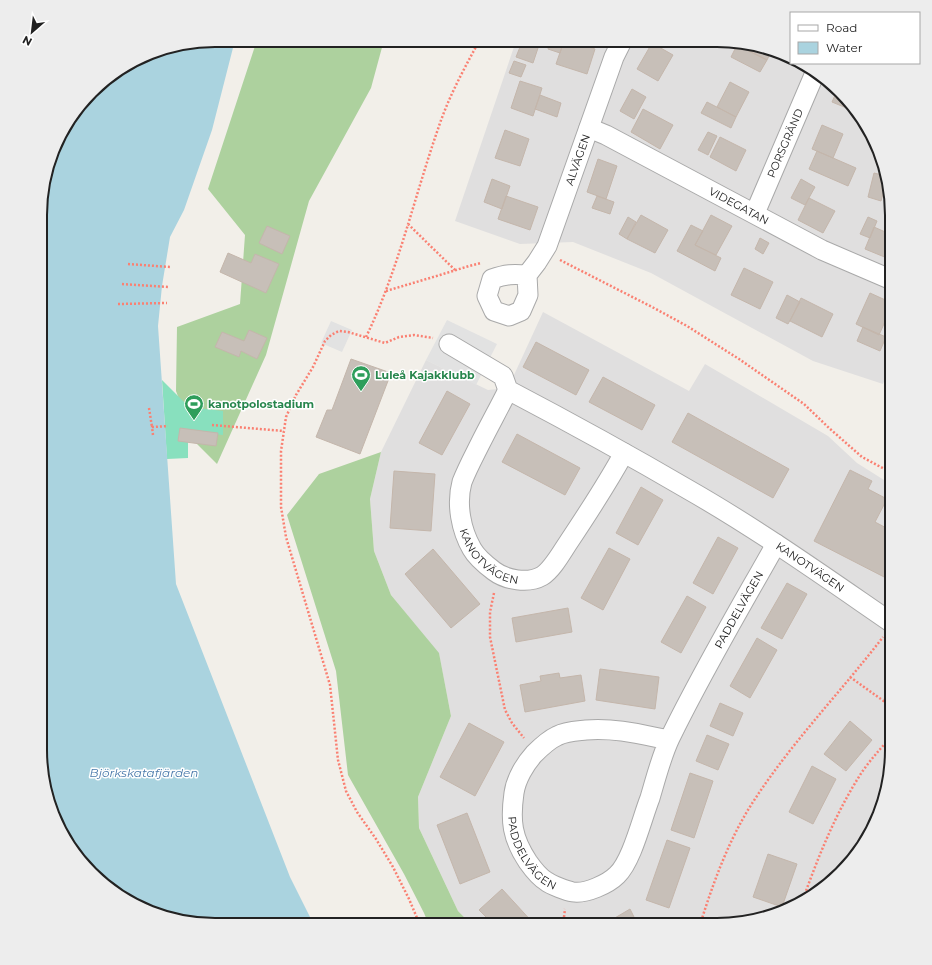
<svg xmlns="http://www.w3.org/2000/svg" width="932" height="965" font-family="Montserrat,sans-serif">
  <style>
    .residential { fill: #e0dfdf }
    .forest { fill: #add19e }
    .pitch { fill: #88e0be }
    .parking { fill: #e2e2e2 }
    .water { fill: #aad3df }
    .building { fill: #c7bfb8; stroke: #c4b6ab }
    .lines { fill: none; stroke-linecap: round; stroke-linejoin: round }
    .minor-casing { stroke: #a9a9a9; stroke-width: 21 }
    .path { stroke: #fa8072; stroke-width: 2.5; stroke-dasharray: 2 2; stroke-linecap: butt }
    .minor { stroke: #fff; stroke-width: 19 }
    .labels { text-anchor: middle; stroke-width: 3; stroke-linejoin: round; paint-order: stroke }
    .street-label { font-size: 11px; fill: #222; stroke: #fff }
    .leisure-label { font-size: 11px; font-weight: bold; fill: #27864d; stroke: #fff; text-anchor: start }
    .water-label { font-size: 12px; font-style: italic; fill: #4a7aab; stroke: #fff }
    .rim { fill: none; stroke: #222; stroke-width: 2 }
  </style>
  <rect width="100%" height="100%" fill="#f2efe9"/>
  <path class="residential" d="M 516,41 L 740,41 L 791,59 L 791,63 L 805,64 L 862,117 L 883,158 L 892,203 L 892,362 L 883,384 L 813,361 L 651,273 L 573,242 L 520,244 L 455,221 Z
    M 543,312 L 689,391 L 705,364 L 828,436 L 857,463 L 892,485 L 892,608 L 883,628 L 892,634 L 892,762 L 869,837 L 815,895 L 774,916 L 729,925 L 472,925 L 458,911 L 419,828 L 418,797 L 451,716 L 439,654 L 391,595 L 374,551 L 370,499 L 381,452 L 426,360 L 488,390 L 508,388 Z"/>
  <path class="forest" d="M 257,40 L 384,40 L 371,88 L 309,201 L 266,355 L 217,464 L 195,442 L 176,391 L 177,327 L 240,304 L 245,235 L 208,189 Z
    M 381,452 L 370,499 L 374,551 L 391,595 L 439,653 L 451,716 L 418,797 L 419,828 L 458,911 L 472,925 L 429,925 L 424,913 L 404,874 L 348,775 L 336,671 L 287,515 L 319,474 Z"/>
  <path class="pitch" d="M 162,380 L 189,407 L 223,411 L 223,435 L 188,431 L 188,458 L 167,459 Z"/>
  <path class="parking" d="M 447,320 L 497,344 L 476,385 L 426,360 Z
    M 331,321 L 352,330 L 342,352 L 321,343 Z"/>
  <path class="water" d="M 215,40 L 235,40 L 212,130 L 184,210 L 170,237 L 162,286 L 158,326 L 176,584 L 290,877 L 314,925 L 203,925 L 128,902 L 70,848 L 49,807 L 40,762 L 43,181 L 63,128 L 100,83 L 158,49 Z"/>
  <path class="building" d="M 550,41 L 564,41 L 560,53 L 548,49 Z
    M 564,41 L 571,41 L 595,49 L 587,74 L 556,64 Z
    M 522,42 L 538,48 L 533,63 L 516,57 Z
    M 652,43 L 673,55 L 658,81 L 637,69 Z
    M 747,44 L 771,52 L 767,60 L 745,49 Z
    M 737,45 L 767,60 L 760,72 L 731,57 Z
    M 514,61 L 526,65 L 521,77 L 509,73 Z
    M 520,81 L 542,88 L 533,116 L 511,108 Z
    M 730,82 L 749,92 L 736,117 L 717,107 Z
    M 632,89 L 646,97 L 634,119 L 620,111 Z
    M 836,93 L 855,110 L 854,111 L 832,102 Z
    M 540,95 L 561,103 L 557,117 L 535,109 Z
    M 707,102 L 736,117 L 731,128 L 701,113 Z
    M 643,109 L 673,125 L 660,149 L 631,132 Z
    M 822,125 L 843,134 L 833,158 L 812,149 Z
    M 505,130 L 529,139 L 520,166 L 495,158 Z
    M 708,132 L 717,136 L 708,155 L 698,150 Z
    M 720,137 L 746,150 L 736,171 L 710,157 Z
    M 817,151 L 856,168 L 848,186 L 809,169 Z
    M 598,159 L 617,166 L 606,199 L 587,192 Z
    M 874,173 L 886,176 L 887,180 L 881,201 L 868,197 Z
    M 492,179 L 510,186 L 502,209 L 484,202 Z
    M 801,179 L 815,187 L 805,205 L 791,198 Z
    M 506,196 L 538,207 L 530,230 L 498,219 Z
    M 597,196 L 614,202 L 610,214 L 592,208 Z
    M 809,198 L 835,211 L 823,233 L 798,220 Z
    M 641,215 L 668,230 L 655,253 L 627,239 Z
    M 711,215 L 732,226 L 716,255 L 695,245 Z
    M 628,217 L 636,222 L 627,239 L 619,234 Z
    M 868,217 L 877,221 L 870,238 L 860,234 Z
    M 691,225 L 703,231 L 695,245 L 721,258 L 715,271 L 677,251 Z
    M 267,226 L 290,236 L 282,254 L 259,243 Z
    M 874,227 L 892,235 L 892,248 L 887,258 L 865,249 Z
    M 760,238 L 769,243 L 763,254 L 755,249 Z
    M 228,253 L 251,263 L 255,254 L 279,264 L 266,293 L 220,272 Z
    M 744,268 L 773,282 L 760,309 L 731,295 Z
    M 870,293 L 892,303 L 892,306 L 879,335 L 856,324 Z
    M 787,295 L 800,302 L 788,324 L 776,318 Z
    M 801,298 L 833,314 L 822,337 L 790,321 Z
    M 863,327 L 886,337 L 880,351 L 857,341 Z
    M 249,330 L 267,338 L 257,359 L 241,351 L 239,357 L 215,347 L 222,332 L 244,341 Z
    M 536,342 L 589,370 L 576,395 L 523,367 Z
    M 351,359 L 391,373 L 360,454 L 316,437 L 327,410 L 332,410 Z
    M 603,377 L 655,405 L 642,430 L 589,402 Z
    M 447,391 L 470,404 L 442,455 L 419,443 Z
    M 688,413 L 789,469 L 773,498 L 672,442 Z
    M 180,428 L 218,433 L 216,446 L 178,441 Z
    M 517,434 L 580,468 L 565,495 L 502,462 Z
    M 850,470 L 872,481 L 868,489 L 887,499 L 875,522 L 892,531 L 892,577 L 890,580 L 814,541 Z
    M 394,471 L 435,474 L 431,531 L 390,528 Z
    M 641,487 L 663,500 L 638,545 L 616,533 Z
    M 718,537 L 738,548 L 713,594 L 693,583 Z
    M 609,548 L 630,559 L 603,610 L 581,598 Z
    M 433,549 L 480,604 L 451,628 L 405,574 Z
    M 787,583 L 807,594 L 782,639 L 761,628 Z
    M 687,596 L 706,607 L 681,653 L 661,642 Z
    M 568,608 L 572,632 L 516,642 L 512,618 Z
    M 757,638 L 777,650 L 750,698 L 730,686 Z
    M 600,669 L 659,677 L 655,709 L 596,700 Z
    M 559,673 L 560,678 L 581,675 L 585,701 L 525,712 L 520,685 L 541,681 L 540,676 Z
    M 892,687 L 892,704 L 884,699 Z
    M 720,703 L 743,713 L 733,736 L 710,726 Z
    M 850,721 L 872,740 L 846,771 L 824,754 Z
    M 469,723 L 504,742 L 475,796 L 440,777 Z
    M 707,735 L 729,744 L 718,770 L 696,761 Z
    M 812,766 L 836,779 L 813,824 L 789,812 Z
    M 690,773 L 713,781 L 694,838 L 671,830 Z
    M 467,813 L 490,872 L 460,884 L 437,825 Z
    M 667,840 L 690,848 L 669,908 L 646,900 Z
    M 768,854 L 797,864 L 782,907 L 753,897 Z
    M 502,889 L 535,925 L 480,925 L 479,923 L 486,917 L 479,910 Z
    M 630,909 L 638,925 L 603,925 Z"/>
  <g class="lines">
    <g class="minor-casing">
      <g id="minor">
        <path id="s1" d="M 589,128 L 606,135 L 822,250 L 892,280"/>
        <path id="s2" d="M 755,213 L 815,73"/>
        <path id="s3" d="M 527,275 C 513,274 506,274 492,279 L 487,296 L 494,311 L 509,316 L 521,311 L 528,295 L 527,275 L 537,262 L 547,246 L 614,57 L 622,41"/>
        <path id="s4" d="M 449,344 L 503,376 L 508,390 C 569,422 629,455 689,490 C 759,530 825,577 892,623"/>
        <path id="s5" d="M 508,390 C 499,408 489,426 480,444 C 474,456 467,469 462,482 C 456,504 461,530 472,549 C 477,558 486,565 494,571 C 506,580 528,584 542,576 C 552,570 562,552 568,543 C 588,513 607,484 624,453"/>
        <path id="s6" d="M 669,740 C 639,734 617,728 586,730 C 576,731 566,731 557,736 C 548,740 541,747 534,754 C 525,764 516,779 514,793 C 510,821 512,838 528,862 C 533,869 539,877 546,881 C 551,885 567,891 573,892 C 586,894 608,884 617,875 C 632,861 642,818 650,798 C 656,778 661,757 670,738 C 702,672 740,608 776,544"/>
      </g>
    </g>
    <path class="path" d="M 408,224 L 455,270
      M 560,260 L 654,308 L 687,326 L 739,359 L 804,404 L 829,428 L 862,457 L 892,473
      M 128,264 L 170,267
      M 122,284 L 168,287
      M 386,291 L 440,275 L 469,266 L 481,263
      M 118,304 L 167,303
      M 366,337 C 398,271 414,198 438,129 C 448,98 464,69 479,41
      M 149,408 L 152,427
      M 212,425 L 284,431
      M 153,435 L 152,427 L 168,426
      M 494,593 L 490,612 L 490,637 L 505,710 L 512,723 L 524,738
      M 850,677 L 892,707
      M 802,902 C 818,857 836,812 862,772 C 871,759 881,748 892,736
      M 420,925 L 409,899 L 393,867 L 376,839 L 357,812 L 346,791 L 338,760 L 330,685 L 286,537 L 281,507 L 281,451 L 286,417 L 296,395 L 313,367 L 325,341 L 331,335 L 339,331 L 348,332 L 385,343 L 399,337 L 414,335 L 433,338
      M 563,925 L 565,909
      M 700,925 C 713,883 729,839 753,802 C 791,743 840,693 883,637"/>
    <use href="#minor" class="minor"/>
  </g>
  <defs>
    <g id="stadium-pin" transform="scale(1)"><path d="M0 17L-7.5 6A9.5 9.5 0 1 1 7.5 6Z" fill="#2e9e5b" stroke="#fff"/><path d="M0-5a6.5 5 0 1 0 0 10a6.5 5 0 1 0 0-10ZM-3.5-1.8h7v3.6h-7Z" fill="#fff"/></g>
  </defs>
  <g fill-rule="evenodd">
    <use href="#stadium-pin" x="361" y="375"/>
    <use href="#stadium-pin" x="194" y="404"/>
  </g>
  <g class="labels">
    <g class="street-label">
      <text dy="4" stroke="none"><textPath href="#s2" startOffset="76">PORSGRÄND</textPath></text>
      <text dy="4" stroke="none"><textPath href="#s3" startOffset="263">ALVÄGEN</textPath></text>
      <text dy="4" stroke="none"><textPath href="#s1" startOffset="169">VIDEGATAN</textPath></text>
      <text dy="4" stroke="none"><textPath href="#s5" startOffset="190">KANOTVÄGEN</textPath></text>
      <text dy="4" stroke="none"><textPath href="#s4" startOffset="428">KANOTVÄGEN</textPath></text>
      <text dy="4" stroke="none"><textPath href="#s6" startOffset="657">PADDELVÄGEN</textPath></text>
      <text dy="4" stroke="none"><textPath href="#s6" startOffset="254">PADDELVÄGEN</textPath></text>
    </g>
    <g class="leisure-label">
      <text x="375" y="379">Luleå Kajakklubb</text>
      <text x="208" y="408">kanotpolostadium</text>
    </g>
    <g class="water-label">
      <text x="144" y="777">Björkskatafjärden</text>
    </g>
  </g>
  <path d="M0 0H932V965H0ZM215 47H717A168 168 0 0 1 885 215V750A168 168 0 0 1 717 918H215A168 168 0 0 1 47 750V215A168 168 0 0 1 215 47Z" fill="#ededed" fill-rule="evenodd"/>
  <path class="rim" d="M215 47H717A168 168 0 0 1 885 215V750A168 168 0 0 1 717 918H215A168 168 0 0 1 47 750V215A168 168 0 0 1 215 47Z"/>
  <rect x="790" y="12" width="130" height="52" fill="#ffffff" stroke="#a7a7a7"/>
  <rect x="798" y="25" width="20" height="6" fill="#ffffff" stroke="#a7a7a7"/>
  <text x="826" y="32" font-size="12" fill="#222222">Road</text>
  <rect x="798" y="42" width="20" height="12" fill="#aad3df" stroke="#a7a7a7"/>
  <text x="826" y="52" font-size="12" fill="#222222">Water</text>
  <g transform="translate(32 32) rotate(208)" stroke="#ffffff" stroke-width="3" paint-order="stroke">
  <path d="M0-3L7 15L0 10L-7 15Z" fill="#222222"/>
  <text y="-6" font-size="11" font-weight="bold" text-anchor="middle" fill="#222222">N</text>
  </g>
</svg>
